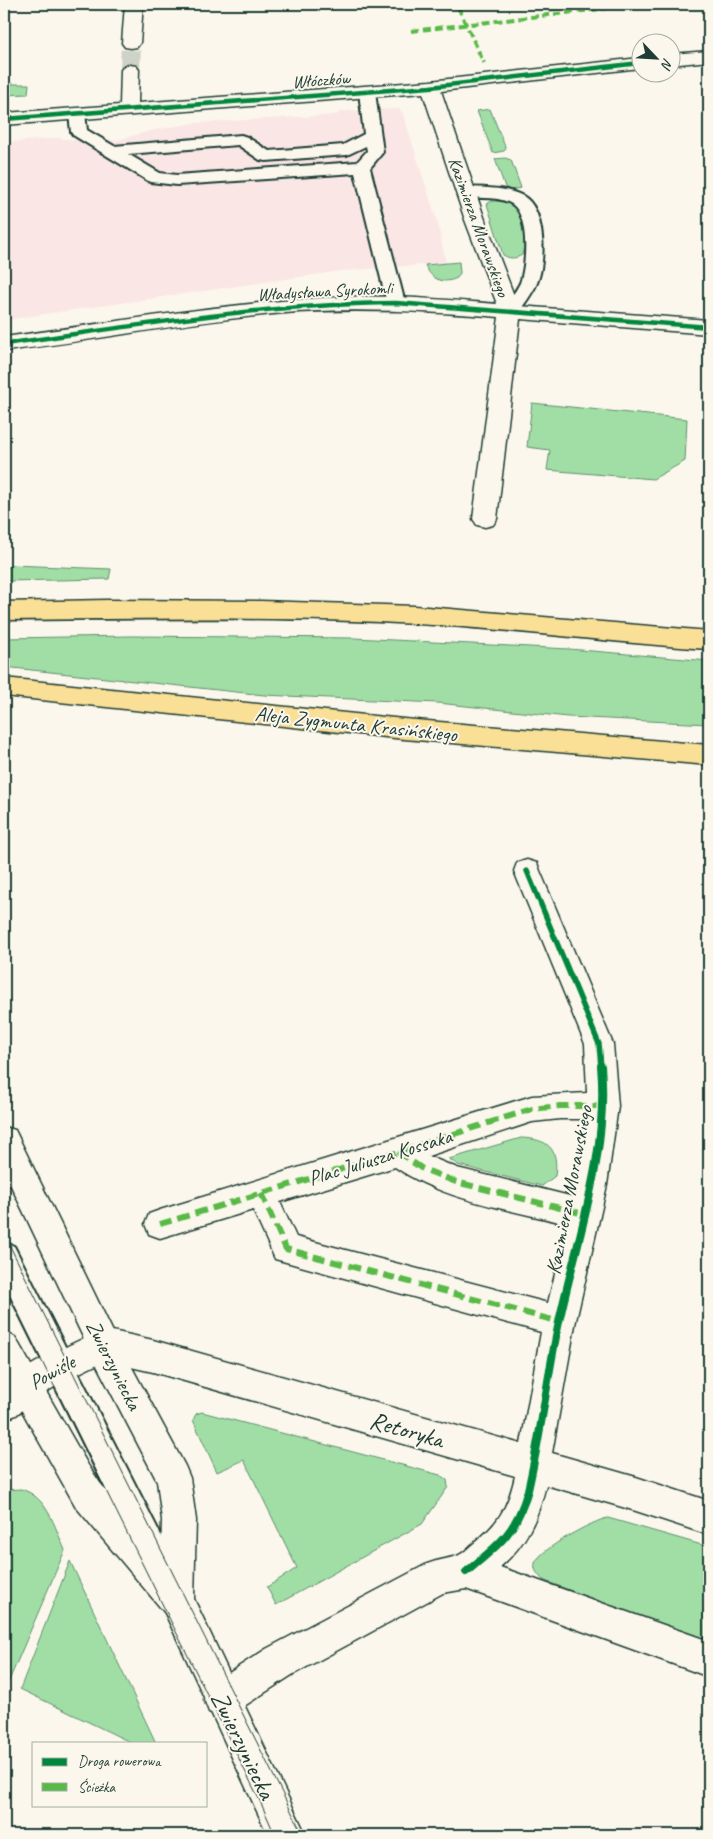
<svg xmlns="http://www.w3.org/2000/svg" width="713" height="1839" font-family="Caveat,sans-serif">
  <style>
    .built { fill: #fae6e5 }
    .green { fill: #a1dea6; stroke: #608e6d }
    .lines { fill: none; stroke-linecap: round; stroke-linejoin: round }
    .street-tunnel { stroke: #cfd2c7; stroke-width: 20; stroke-dasharray: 20 10; stroke-linecap: butt }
    .lane-casing { stroke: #1f3d34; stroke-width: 4 }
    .street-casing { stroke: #1f3d34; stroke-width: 3 }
    .secondary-casing { stroke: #1f3d34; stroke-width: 3 }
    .primary-casing { stroke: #1f3d34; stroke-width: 3 }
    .lane { fill: #fbf7ec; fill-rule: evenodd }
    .street { fill: #fbf7ec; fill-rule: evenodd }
    .secondary { fill: #fbf7ec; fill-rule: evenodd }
    .primary { fill: #fadf96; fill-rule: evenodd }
    .tram { stroke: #1f3d34; stroke-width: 1 }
    .quiet-far1 { stroke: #58b947; stroke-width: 4; stroke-dasharray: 8 4; stroke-linecap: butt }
    .quiet { stroke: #58b947; stroke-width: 6; stroke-dasharray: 12 6; stroke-linecap: butt }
    .cycleway-far2-casing { stroke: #fbf7ec; stroke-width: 7 }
    .cycleway-far1-casing { stroke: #fbf7ec; stroke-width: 9 }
    .cycleway-casing { stroke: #fbf7ec; stroke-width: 11 }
    .cycleway-far2 { stroke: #00873e; stroke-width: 4.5 }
    .cycleway-far1 { stroke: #00873e; stroke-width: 5.5 }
    .cycleway { stroke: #00873e; stroke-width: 8 }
    .labels { text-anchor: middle; stroke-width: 4; stroke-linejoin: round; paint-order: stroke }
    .far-street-label { font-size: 18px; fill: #1f3d34; stroke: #fbf7ec }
    .street-label { font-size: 21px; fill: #1f3d34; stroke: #fbf7ec }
    .near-street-label { font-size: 25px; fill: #1f3d34; stroke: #fbf7ec }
  </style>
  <rect width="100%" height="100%" fill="#fbf7ec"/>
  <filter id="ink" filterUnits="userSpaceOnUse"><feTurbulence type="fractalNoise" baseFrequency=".02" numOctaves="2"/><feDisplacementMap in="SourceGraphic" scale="10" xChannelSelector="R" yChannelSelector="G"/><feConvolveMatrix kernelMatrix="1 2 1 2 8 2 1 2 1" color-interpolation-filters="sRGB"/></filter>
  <g filter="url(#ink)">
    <path class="built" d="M 399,109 L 403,114 L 437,221 L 446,263 L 341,271 L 4,320 L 4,143 L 58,138 L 74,140 L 99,137 L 115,141 L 154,130 L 194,123 L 336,115 L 342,111 Z"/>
    <path class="green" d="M 539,4 L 600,4 L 550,11 L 534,6 Z
      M 4,84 L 29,84 L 28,94 L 4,95 Z
      M 490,109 L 506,149 L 504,151 L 493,153 L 477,111 Z
      M 505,158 L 511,160 L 521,188 L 510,190 L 505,187 L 495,159 Z
      M 492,201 C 506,201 513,204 522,214 L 524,247 L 522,255 C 515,259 510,259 503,255 L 487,204 Z
      M 459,262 L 460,273 L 457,278 C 442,285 431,279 425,265 Z
      M 532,403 L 687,419 L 685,461 L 653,479 L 547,470 L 550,450 L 527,447 Z
      M 12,565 L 111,569 L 109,579 L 4,581 L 4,570 Z
      M 131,636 L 354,638 L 569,649 L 709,661 L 709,724 L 568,717 L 438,703 L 264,695 L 4,667 L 4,638 Z
      M 521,1138 C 548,1139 559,1148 555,1176 L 542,1186 L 458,1165 L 449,1159 Z
      M 202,1412 L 440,1475 L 447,1480 L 448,1487 L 422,1524 L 276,1605 L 267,1587 L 297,1568 L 244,1460 L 217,1472 L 193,1420 L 196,1414 Z
      M 21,1489 C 48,1497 54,1526 65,1550 L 8,1683 L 4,1681 L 4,1490 Z
      M 608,1518 L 709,1547 L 709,1644 L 543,1580 C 539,1576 533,1570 535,1563 C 540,1549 594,1520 608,1518 Z
      M 70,1561 L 156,1743 L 132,1743 L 20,1689 Z"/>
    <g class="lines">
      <path class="street-tunnel" d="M 130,70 L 131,43"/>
      <g class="lane-casing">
        <path id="lane" d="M 367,87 L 373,89 L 375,92 L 383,152 L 370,168 L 405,303 L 402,307 L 396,309 L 390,307 L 387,303 L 355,173 L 177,185 L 150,182 L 73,135 L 71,132 L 69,114 L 71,111 L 83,111 L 85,114 L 87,130 L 114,146 L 241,135 L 247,137 L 269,151 L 343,145 L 364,134 L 359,92 L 361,89 ZM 238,145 L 260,160 L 266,161 L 347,155 L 366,146 L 367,151 L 357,162 L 177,175 L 160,173 L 128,154 Z
          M 466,187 C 485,188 506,187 523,196 C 546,209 546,262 537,283 C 532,295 523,305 516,316 L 510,318 L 504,316 L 501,312 C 507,302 515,293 520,283 C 527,264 530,213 510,203 C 494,195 476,200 460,196 L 458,192 L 460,188 Z
          M 4,1242 L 14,1246 L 170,1553 L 174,1564 L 170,1575 L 159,1579 L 148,1575 L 4,1283 Z"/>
      </g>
      <g class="street-casing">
        <path id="street" d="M 125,4 L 143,4 L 140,43 L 137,47 L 131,48 L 125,47 L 122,43 Z
          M 709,51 L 709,61 L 670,65 L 670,54 Z
          M 640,58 L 640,68 L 441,91 L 485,220 L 518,306 L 709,320 L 709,334 L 520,319 L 497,519 L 493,525 L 485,527 L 477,525 L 473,519 L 499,317 C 431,312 366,308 298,312 C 199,319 102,340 4,351 L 4,337 C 117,322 231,301 346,297 C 396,295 446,300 497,304 L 465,220 L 423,93 L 4,125 L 4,113 L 120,105 L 121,70 L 124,66 L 130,65 L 136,66 L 139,70 L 138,103 L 430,81 Z
          M 527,860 L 537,863 L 540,871 L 613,1044 L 618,1106 L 607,1185 L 575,1325 L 552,1453 L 636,1477 L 709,1501 L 709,1535 L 636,1511 L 546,1485 C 538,1518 526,1545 500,1567 L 709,1641 L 709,1677 L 466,1589 L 443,1593 L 292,1675 L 235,1712 L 222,1717 L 209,1712 L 204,1699 L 209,1686 L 266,1649 L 427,1564 C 437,1560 447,1559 457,1556 C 463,1554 468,1548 473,1544 C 498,1524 508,1508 515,1476 L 153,1372 L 104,1361 L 71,1377 L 38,1397 L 16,1415 L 4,1420 L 4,1383 L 14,1375 L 49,1355 L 103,1329 L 153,1340 L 521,1444 L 541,1332 L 275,1259 L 253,1210 L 160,1238 L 149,1234 L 145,1224 L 149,1214 L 160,1210 L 532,1096 L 587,1093 L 585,1044 L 514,871 L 517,863 ZM 560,1119 L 586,1119 L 574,1197 L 457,1168 L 428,1156 L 532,1122 ZM 395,1167 C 443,1200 511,1210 567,1224 L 548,1303 L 296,1237 L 280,1202 Z"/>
      </g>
      <g class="secondary-casing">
        <path id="secondary" d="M 4,1127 L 15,1130 L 114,1334 L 185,1466 L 190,1478 L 196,1520 L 194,1599 L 306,1835 L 268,1835 L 165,1613 L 76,1507 L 4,1379 L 4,1332 L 15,1337 L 88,1465 L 100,1483 L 161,1555 L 162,1520 L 157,1481 L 92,1356 L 4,1171 Z"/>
      </g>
      <g class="primary-casing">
        <path id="primary" d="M 107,600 L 261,601 L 415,606 L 709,631 L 709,649 C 611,643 514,629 416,624 C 278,616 141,619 4,620 L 4,602 Z
          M 4,678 L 404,719 L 709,745 L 709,765 L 404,739 L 4,696 Z"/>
      </g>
      <use href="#lane" class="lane"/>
      <use href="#street" class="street"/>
      <use href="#secondary" class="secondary"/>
      <use href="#primary" class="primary"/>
      <path class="tram" d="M 4,1234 L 303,1835
        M 4,1285 L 260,1801 L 275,1835"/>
      <path class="quiet-far1" d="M 458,7 L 484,63
        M 411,31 L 643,4"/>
      <path class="quiet" d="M 398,1152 L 421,1168 L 456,1182 L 584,1214
        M 261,1193 L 286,1249 L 560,1322
        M 160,1224 L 398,1152 L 532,1109 L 560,1106 L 603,1106"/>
      <g class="cycleway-far2-casing">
        <path id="cycleway-far2" d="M 4,119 L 430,87 L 640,63
          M 4,344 C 135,326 264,304 396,303 L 709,327"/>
      </g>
      <g class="cycleway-far1-casing">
        <path id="cycleway-far1" d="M 527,871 L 599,1044 L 601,1067"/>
      </g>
      <g class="cycleway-casing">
        <path id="cycleway" d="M 466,1572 C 499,1545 516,1533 528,1490 C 541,1434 547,1378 559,1322 C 577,1238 609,1153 601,1066"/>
      </g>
      <use href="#cycleway-far2" class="cycleway-far2"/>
      <use href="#cycleway-far1" class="cycleway-far1"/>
      <use href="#cycleway" class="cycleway"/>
    </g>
  </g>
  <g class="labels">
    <g class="far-street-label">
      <text transform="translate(321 80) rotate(-4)" y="6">Włóczków</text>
      <text transform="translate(479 227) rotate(70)" y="6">Kazimierza Morawskiego</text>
      <text transform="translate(325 291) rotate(-3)" y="6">Władysława Syrokomli</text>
    </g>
    <g class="street-label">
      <text transform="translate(356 724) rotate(6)" y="7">Aleja Zygmunta Krasińskiego</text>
      <text transform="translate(380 1157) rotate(-17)" y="7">Plac Juliusza Kossaka</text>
      <text transform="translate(569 1190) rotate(-79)" y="7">Kazimierza Morawskiego</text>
      <text transform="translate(114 1365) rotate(63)" y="7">Zwierzyniecka</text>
      <text transform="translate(52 1372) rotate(-29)" y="7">Powiśle</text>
    </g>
    <g class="near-street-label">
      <text transform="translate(407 1429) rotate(16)" y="9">Retoryka</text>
      <text transform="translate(244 1745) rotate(64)" y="9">Zwierzyniecka</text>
    </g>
  </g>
  <rect width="713" height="1839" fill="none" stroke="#fbf7ec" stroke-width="20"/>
  <rect x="10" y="10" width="693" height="1819" fill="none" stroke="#1f3d34" stroke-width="2" filter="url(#ink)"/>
  <rect x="32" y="1742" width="175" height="65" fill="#fbf7ec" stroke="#a3ada2"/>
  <rect x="42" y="1758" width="25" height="8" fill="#00873e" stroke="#a3ada2"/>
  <text x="78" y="1766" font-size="15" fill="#1f3d34">Droga rowerowa</text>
  <rect x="42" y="1783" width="25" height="8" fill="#58b947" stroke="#a3ada2"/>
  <text x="78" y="1792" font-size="15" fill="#1f3d34">Ścieżka</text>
  <g transform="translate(656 58) rotate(115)"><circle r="24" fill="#fbf7ec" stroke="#a3ada2"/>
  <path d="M0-4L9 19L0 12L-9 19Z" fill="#1f3d34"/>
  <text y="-8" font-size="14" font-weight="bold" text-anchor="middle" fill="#1f3d34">N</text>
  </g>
</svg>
